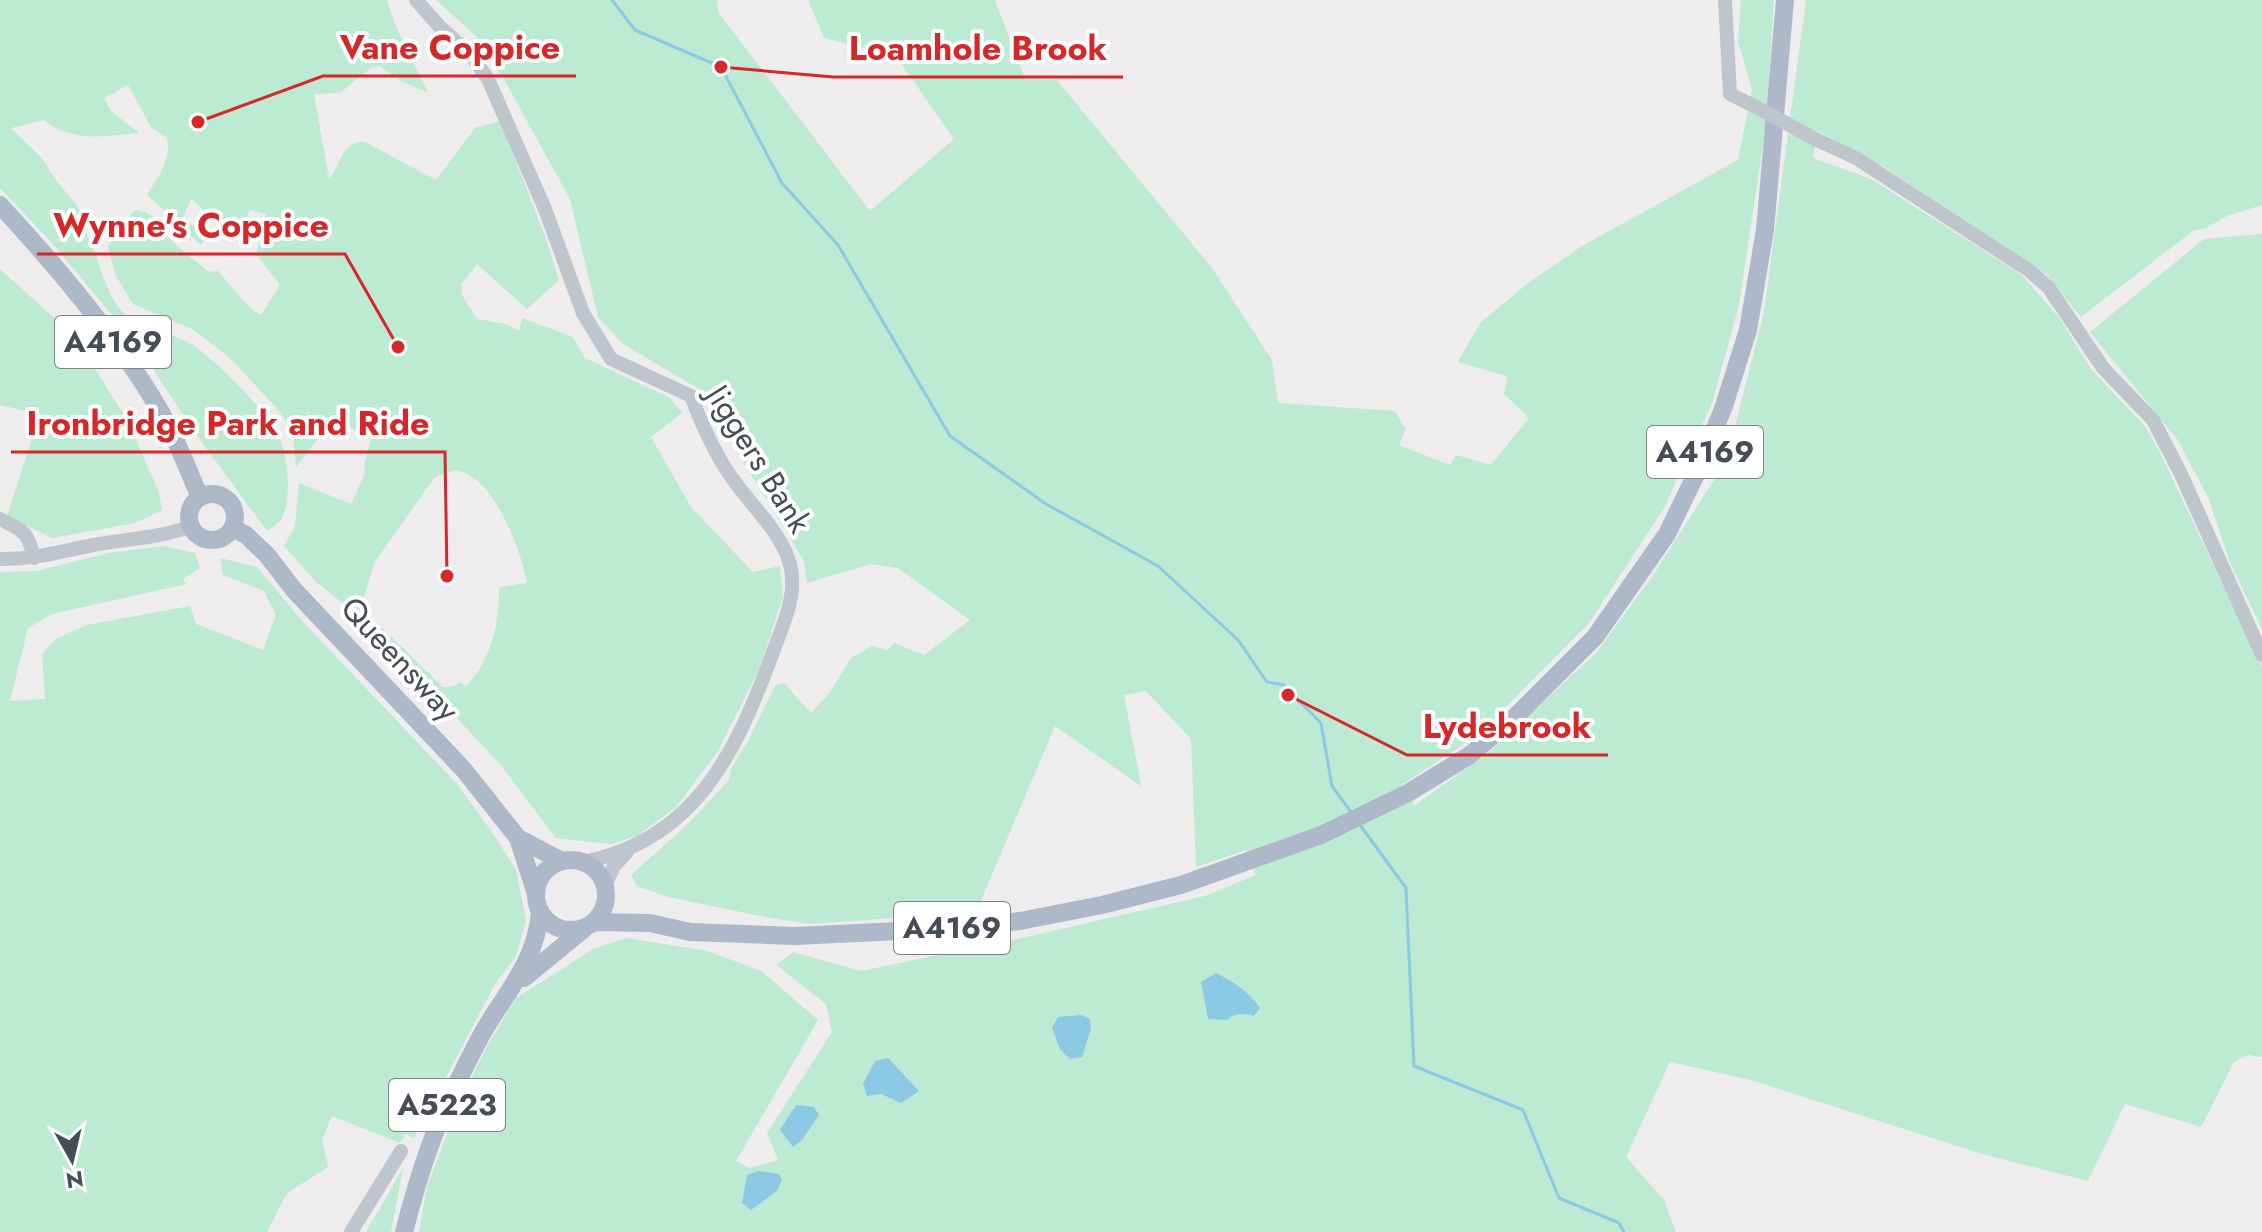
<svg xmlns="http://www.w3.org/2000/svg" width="2262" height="1232" font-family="Jost,sans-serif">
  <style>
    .green { fill: #bcead2 }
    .water { fill: #8cc9e4 }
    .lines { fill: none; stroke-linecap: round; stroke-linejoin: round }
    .stream { stroke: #8cc9e4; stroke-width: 3 }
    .minor { stroke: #bec5cd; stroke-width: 14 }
    .major { stroke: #adb8c9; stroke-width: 18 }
    .minor-bridge { stroke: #bec5cd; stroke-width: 14 }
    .labels { text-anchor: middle; stroke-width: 8; stroke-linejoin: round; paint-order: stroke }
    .shield { fill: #fff; stroke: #7e8289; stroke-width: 2 }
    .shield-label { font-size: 30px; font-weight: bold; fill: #464d57 }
    .street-label { font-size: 32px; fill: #464d57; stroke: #fff }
    .leader { fill: none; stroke: #d62828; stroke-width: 3 }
    .callout-dot { fill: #d62828; stroke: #fff; stroke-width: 3 }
    .callout-label { font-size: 34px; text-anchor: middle; font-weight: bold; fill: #d62828; stroke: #fff; stroke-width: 8; stroke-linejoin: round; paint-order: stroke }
  </style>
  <rect width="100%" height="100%" fill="#eeecec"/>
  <path class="green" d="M 0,0 L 387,0 L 394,22 L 428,93 L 399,80 L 380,66 L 372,67 L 340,93 L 314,94 L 329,179 C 342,164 341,140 365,142 L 436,180 L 475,128 L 500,121 L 545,236 L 559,280 L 527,309 L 477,264 L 461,284 L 462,295 L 477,319 L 506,324 L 519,331 L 522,318 L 573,337 L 585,358 L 670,398 L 682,413 L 651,437 L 691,507 L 753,572 L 780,566 L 783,597 L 759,669 L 718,751 L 676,807 L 637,836 L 611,844 L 556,838 L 500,764 L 371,627 L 381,627 L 443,687 L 452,687 L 461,682 L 466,687 C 492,657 499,626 499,587 L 527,583 C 521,550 497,487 465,473 C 454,468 443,474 434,478 L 374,563 L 361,608 L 354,612 L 316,582 L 284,546 L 295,526 L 299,483 L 351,504 L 365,473 L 364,466 L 371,439 L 365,438 L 335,416 L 296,467 L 293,436 L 281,413 L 231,359 L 194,330 L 133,304 L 116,276 L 108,247 L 117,227 L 136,210 C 160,214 156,225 169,238 C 181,250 195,261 209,272 L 218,271 C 232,286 243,305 261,315 L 280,285 L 256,254 L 266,214 L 250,210 L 244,222 L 215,220 L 191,199 L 183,217 L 207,237 L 201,245 L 147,195 C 158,177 172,160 167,138 L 151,127 L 128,85 L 104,98 L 111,111 L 139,133 C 107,136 71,143 44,120 L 11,128 L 42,158 L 53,176 L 94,227 L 85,231 C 100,257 103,292 124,314 C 135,325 174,334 191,344 C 212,356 263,409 276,430 C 288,449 293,500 281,520 C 278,524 271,528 267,531 L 193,430 L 138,346 L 53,244 L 0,188 Z
    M 436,0 L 717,0 L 719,13 L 728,25 L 870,211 L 954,139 L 896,56 L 824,38 L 808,0 L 995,0 L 1025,79 L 1056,79 L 1212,268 L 1272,360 L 1278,403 L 1395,411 L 1406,429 L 1399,445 L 1450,465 L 1456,455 L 1491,465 L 1529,418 L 1504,394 L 1507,376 L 1458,362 L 1480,323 L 1527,284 L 1582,246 L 1738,160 L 1752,90 L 1738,42 L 1741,0 L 1774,0 L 1766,125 L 1739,305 L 1712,403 L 1664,508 L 1589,623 L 1478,735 L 1400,786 L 1415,805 L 1488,753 L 1596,653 L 1652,577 L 1714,480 L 1735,427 L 1764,312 L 1806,0 L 2262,0 L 2262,205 L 2227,216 L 2204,229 L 2194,230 L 2081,317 L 2046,274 L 1884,167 L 1817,131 L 1813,158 L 1871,179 L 2022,275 L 2060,319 L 2091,369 L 2147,429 L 2164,461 L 2262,667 L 2262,1057 L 2248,1055 L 2234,1062 L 2201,1127 L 2125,1104 L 2088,1181 L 1979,1153 L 1751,1080 L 1670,1062 L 1626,1157 L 1664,1200 L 1676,1232 L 419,1232 L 427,1187 L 454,1115 L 485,1050 L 516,998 L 595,948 L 627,938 L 708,951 L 761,971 L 818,1020 L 736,1161 L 749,1168 L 778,1160 L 767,1133 L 832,1032 L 826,1004 L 776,965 L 793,952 L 861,971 L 1022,938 L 1205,896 L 1256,875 L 1246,850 L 1196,867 L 1191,739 L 1146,691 L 1124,695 L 1141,786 L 1055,726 L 976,912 L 811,924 L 770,918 L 668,897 L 637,886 L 631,875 L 689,823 L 729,780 L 731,769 L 748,741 L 775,686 L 784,683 L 811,713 L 828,695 L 851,658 L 872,646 L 888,650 L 894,643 L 924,655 L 970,620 L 898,568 L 871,564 L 807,583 L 804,561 L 699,389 L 623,344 L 598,317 L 570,199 L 505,81 L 477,37 Z
    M 2262,234 L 2262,629 L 2229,560 L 2208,497 L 2177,439 L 2090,332 L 2204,239 Z
    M 0,269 L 74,336 L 126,418 L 159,492 L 162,510 L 135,523 L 52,538 L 7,516 L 40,414 L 0,405 Z
    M 164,546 L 195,553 L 200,568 L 183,579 L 186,584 L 52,614 L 28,628 L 10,701 L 45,699 L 42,654 L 56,639 L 87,625 L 190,606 L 196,624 L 263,650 L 276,615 L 264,591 L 223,575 L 220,558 L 257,567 L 304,623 L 457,784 L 492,832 L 516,870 L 526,920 L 516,956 L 495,984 L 414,1138 L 406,1134 L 400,1143 L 332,1116 L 322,1140 L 328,1167 L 287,1193 L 267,1232 L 0,1232 L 0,572 L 36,571 L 109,553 Z
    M 403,1168 L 391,1232 L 366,1232 Z"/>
  <path class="water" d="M 1216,973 C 1234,982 1248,991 1260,1008 L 1254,1016 C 1244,1013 1235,1013 1227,1020 L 1208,1019 L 1201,982 Z
    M 1081,1015 L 1090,1019 L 1091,1028 L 1082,1057 L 1070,1059 L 1060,1049 L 1052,1028 L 1058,1017 Z
    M 888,1058 L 919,1091 L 901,1103 L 881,1094 L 867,1096 L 863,1084 L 875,1061 Z
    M 796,1105 L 814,1107 L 819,1115 L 802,1140 L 793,1147 L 780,1130 Z
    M 758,1171 L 779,1174 L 782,1180 L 777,1191 L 751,1210 L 742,1203 L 747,1175 Z"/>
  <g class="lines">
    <path class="stream" d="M 612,0 L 635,30 L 721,67 L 782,183 L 838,245 L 950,436 L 1046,504 L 1158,566 L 1238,640 L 1267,682 L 1284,685 L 1288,695 L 1293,695 L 1321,723 L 1332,786 L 1351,812
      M 1360,825 L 1406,888 L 1414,1066 L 1523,1110 L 1559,1198 L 1619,1223 L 1624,1232"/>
    <path class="minor" d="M 416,0 L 440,27 L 470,54 L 488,79 L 545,209 L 583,313 L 611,359 L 691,396 C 702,425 714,453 732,478 C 750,504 777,528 788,558 C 800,590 784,622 773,652 C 737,750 696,841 583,862
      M 1725,0 L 1730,94 L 1760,109
      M 1817,140 L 1856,158 L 2030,271 L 2049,288 L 2103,368 L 2153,420 L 2180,472 L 2262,655
      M 0,519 C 24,531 28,532 34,558
      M 0,559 C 33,560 61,551 93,545 C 126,539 160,538 192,526
      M 605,886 L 614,866 L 627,852
      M 351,1232 L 401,1151"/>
    <path class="major" d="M 0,205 C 60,270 133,355 173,435 C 183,456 191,477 200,497
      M189 517a23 23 0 1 1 46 0a23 23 0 1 1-46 0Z
      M 233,528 L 246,535 L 267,555 L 294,590 L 464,770 L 518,838 L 536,894
      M 518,838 L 562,861
      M536 895a35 35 0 1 1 70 0a35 35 0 1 1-70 0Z
      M 594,922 L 650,923 L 690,932 L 795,936 L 941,929 L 1020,921 L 1102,905 L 1181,885 L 1321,835 L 1408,793 L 1470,755 L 1516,716 L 1595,637 L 1667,534 L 1700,466 L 1724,406 L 1748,330 L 1765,230 L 1785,0
      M 524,978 L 585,928
      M 404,1232 C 417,1181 433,1128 458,1081 C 467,1063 476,1044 486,1027 C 510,988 536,959 540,912"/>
    <path class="minor-bridge" d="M 1760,109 L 1817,140"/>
  </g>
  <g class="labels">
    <g class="shield">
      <rect x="55" y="316" width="116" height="52" rx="6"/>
      <rect x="1647" y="426" width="116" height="52" rx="6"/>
      <rect x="894" y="902" width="116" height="52" rx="6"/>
      <rect x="389" y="1079" width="116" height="52" rx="6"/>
    </g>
    <g class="shield-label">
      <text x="113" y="352">A4169</text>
      <text x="1705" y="462">A4169</text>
      <text x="952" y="938">A4169</text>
      <text x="447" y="1115">A5223</text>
    </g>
    <g class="street-label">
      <text transform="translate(759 459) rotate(58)" y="11">Jiggers Bank</text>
      <text transform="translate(400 659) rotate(47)" y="11">Queensway</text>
    </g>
  </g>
  <path class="leader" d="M198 122L323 76H576M721 67L833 77H1123M398 347L345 254H37M447 576L445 452H11M1288 695L1407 755H1608"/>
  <g class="callout-dot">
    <circle cx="198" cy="122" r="8"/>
    <circle cx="721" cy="67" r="8"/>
    <circle cx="398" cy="347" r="8"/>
    <circle cx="447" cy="576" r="8"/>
    <circle cx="1288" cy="695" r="8"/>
  </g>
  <g class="callout-label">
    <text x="450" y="59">Vane Coppice</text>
    <text x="978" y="60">Loamhole Brook</text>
    <text x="191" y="237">Wynne's Coppice</text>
    <text x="228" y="435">Ironbridge Park and Ride</text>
    <text x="1507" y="738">Lydebrook</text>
  </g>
  <g transform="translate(72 1160) rotate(172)" stroke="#ffffff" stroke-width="6" paint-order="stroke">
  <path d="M0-6L14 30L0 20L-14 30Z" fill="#464d57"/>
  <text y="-12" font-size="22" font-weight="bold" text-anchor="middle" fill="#464d57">N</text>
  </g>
</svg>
